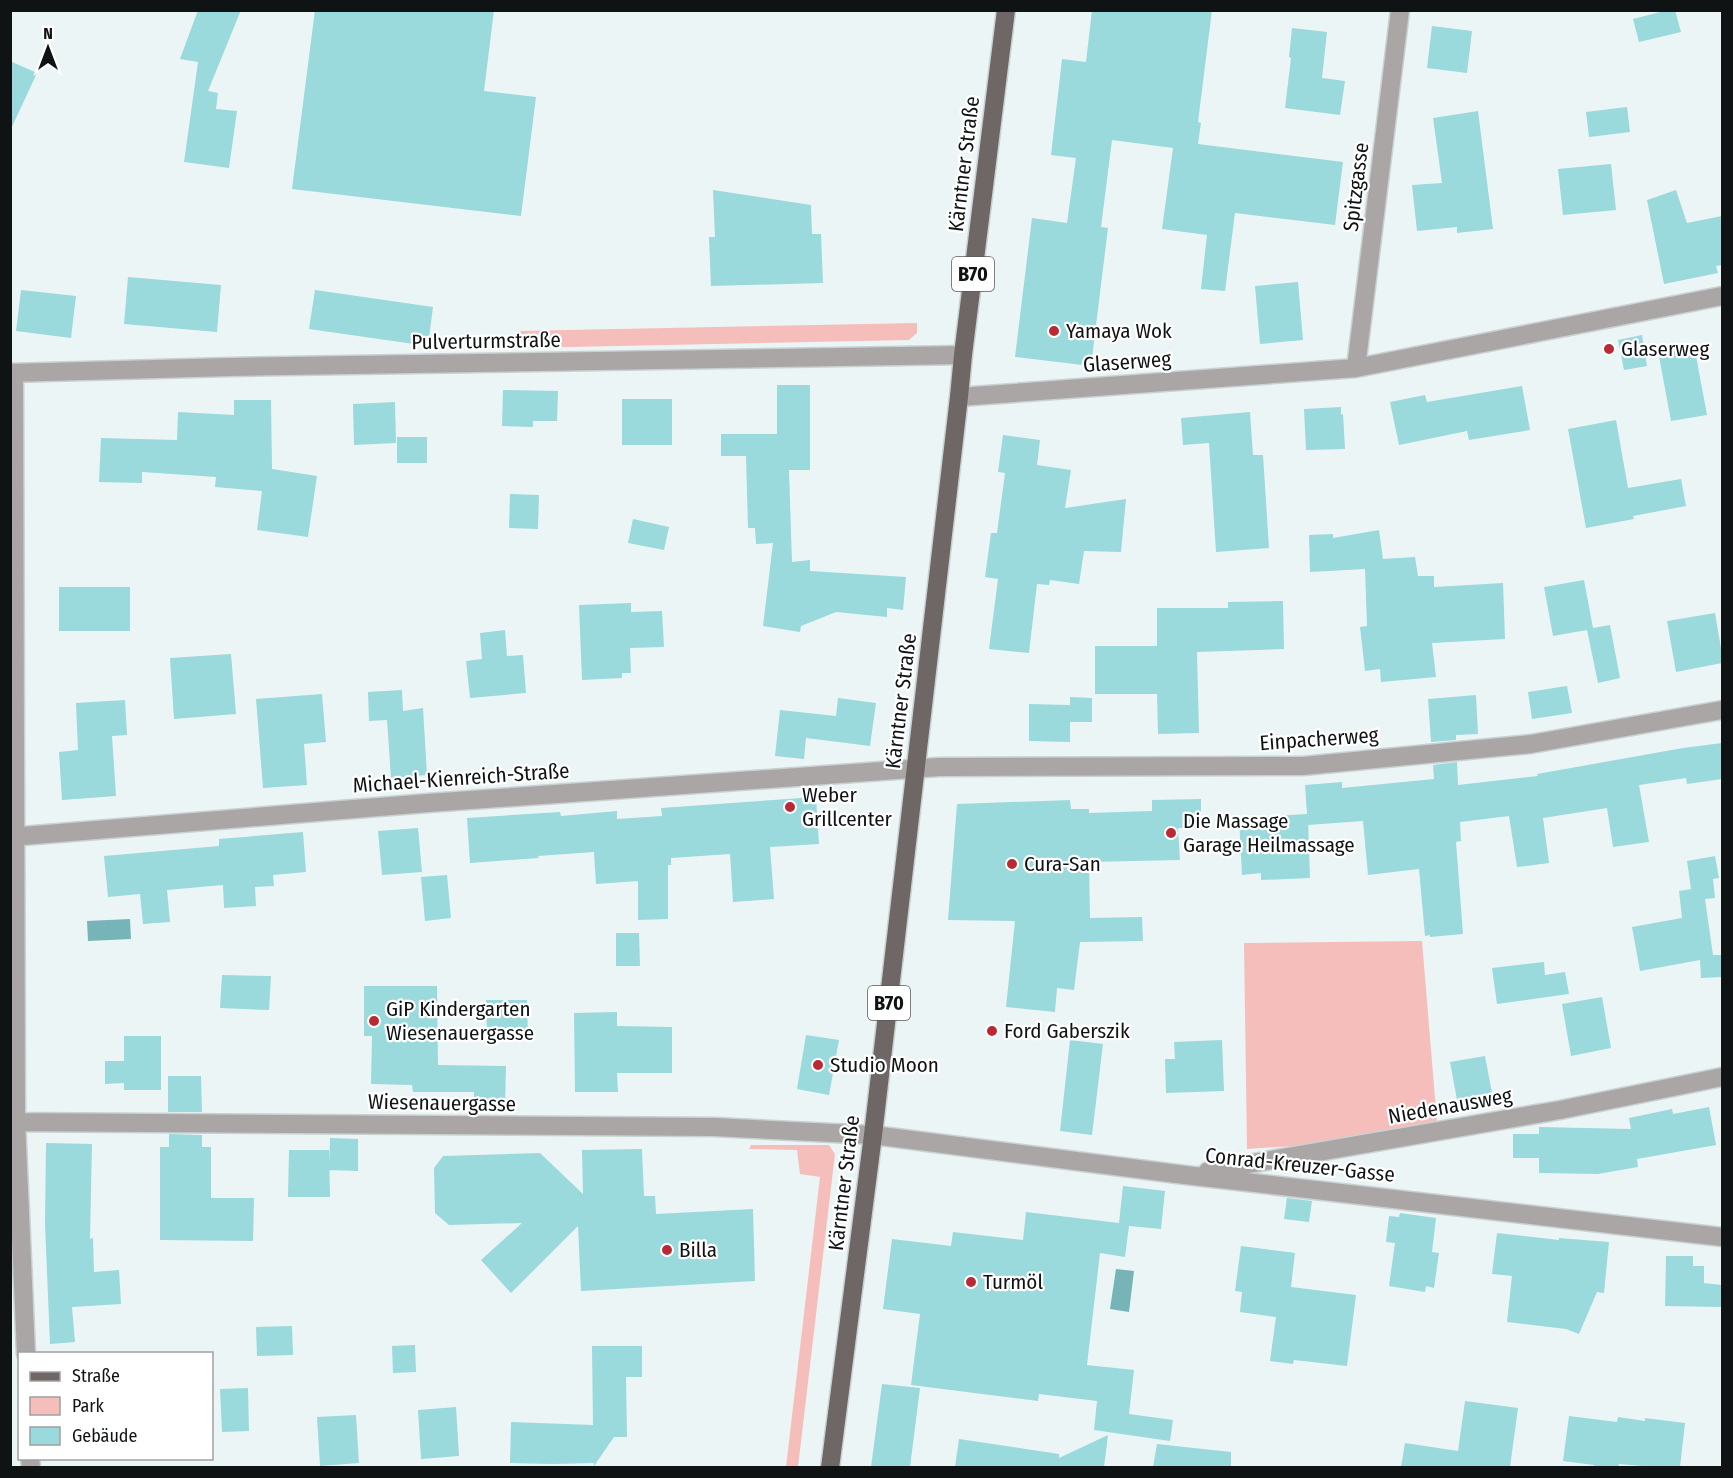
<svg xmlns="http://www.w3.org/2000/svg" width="1733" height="1478" font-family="'Fira Sans Condensed',sans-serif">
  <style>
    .green { fill: #f5beba }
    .water { fill: #76b4b8 }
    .building { fill: #9ad9dc }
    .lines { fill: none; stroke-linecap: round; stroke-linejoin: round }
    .minor-casing { stroke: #c9d1d2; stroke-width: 21 }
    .primary-casing { stroke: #c9d1d2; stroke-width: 21 }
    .minor { stroke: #aaa6a6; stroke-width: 18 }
    .primary { stroke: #6e6766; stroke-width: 18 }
    .poi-dot { fill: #ba2a34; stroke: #fff; stroke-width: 2 }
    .labels { text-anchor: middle; stroke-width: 4.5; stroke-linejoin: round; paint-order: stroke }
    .shield { fill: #fff; stroke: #585a5a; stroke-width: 1.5 }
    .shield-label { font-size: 20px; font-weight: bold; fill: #101314 }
    .street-label { font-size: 21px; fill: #101314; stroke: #fff }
    .poi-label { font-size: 21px; fill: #101314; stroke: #fff; text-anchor: start }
  </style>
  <rect width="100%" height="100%" fill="#ecf5f6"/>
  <path class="green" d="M 917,323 L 917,333 L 909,340 L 520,348 L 519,331 Z
    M 1422,941 L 1437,1122 L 1293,1146 L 1247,1149 L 1244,943 Z
    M 751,1145 L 829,1145 L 835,1154 L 798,1467 L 786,1467 L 820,1177 L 800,1174 L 797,1150 L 749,1149 Z"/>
  <path class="water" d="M 130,919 L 131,939 L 88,941 L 87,921 Z
    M 1116,1269 L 1134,1271 L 1129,1312 L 1110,1309 Z"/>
  <path class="building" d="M 198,10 L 241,10 L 208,91 L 218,93 L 216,109 L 237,111 L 229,168 L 184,162 L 198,62 L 180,59 Z
    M 315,10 L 494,10 L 484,91 L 536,97 L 521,216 L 292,189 Z
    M 1092,10 L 1212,10 L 1198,122 L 1201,123 L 1198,144 L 1343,162 L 1335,225 L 1235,213 L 1225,291 L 1201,289 L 1207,235 L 1162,229 L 1173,148 L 1112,140 L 1101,227 L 1108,228 L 1091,366 L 1015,357 L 1032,218 L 1067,223 L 1076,158 L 1051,155 L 1062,59 L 1086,62 Z
    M 1668,10 L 1675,10 L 1681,32 L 1639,42 L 1633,19 Z
    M 1432,26 L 1472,31 L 1467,73 L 1427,68 Z
    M 1292,28 L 1327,32 L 1322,78 L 1345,81 L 1340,115 L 1285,108 L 1291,58 L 1289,57 Z
    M 10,61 L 37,73 L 10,131 Z
    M 1627,107 L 1630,132 L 1589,137 L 1586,112 Z
    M 1478,111 L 1493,229 L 1457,233 L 1457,227 L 1417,231 L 1412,185 L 1442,183 L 1433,118 Z
    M 1611,164 L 1616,210 L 1563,215 L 1558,169 Z
    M 713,190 L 811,205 L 812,234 L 821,234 L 823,283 L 711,286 L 709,237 L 715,237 Z
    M 1676,190 L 1687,223 L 1722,216 L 1722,265 L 1716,266 L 1718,273 L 1664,284 L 1647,200 Z
    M 128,277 L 221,285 L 217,332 L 124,324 Z
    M 1298,282 L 1303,340 L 1260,344 L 1255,286 Z
    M 21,290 L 76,296 L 71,338 L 16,331 Z
    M 315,290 L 433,307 L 428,346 L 309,329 Z
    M 1642,335 L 1647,366 L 1624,370 L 1618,340 Z
    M 1694,345 L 1707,415 L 1671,421 L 1658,351 Z
    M 777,385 L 810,385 L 810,470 L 789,470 L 792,562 L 810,560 L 810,571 L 906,577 L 903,610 L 887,608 L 887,617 L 836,612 L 801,626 L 800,632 L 763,626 L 773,543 L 756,544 L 755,528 L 748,528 L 746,456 L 721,456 L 721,434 L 777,434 Z
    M 1522,386 L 1530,430 L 1469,440 L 1467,431 L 1399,445 L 1390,402 L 1425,395 L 1427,402 Z
    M 503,390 L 558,391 L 557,421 L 533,421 L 533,427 L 502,426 Z
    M 622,399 L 672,399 L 672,445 L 622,445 Z
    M 234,400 L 271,400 L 272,469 L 317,476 L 308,537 L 257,530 L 262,491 L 215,487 L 216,477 L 142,472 L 142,483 L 99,482 L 101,438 L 177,440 L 178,412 L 234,415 Z
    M 395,402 L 396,443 L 354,445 L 353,404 Z
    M 1341,407 L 1341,415 L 1343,414 L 1345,449 L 1306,450 L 1304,409 Z
    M 1250,412 L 1253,455 L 1263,455 L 1269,548 L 1216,552 L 1209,443 L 1183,445 L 1181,418 Z
    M 1616,420 L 1628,488 L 1681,479 L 1686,506 L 1633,516 L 1634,519 L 1586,528 L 1568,429 Z
    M 1003,435 L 1040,440 L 1037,465 L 1071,470 L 1065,508 L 1126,499 L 1121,552 L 1084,551 L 1079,584 L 1050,580 L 1049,585 L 1037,584 L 1029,653 L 989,649 L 998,579 L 985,577 L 991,533 L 997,533 L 1005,473 L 998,472 Z
    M 397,437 L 427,437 L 427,463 L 397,463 Z
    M 510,494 L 539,495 L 538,529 L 509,528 Z
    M 633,519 L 669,527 L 664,550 L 628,543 Z
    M 1379,530 L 1383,559 L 1415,557 L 1418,576 L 1434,576 L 1434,587 L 1503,583 L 1505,639 L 1432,643 L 1436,677 L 1381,682 L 1380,669 L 1365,671 L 1360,627 L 1367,626 L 1365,569 L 1310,572 L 1309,535 L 1333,534 L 1333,538 Z
    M 1584,580 L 1593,628 L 1610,625 L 1620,678 L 1598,683 L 1587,630 L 1553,636 L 1544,587 Z
    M 59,587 L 130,587 L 130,631 L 59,631 Z
    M 1283,601 L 1284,649 L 1197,652 L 1199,733 L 1158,734 L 1157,694 L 1095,694 L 1095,646 L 1157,646 L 1157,608 L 1228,608 L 1228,602 Z
    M 631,603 L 631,612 L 662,611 L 664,647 L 630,648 L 631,673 L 622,673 L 622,678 L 582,680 L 579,605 Z
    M 1715,613 L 1722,654 L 1722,663 L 1676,672 L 1667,621 Z
    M 505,630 L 507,656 L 523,655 L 526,693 L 470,698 L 466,661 L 482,659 L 480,633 Z
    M 231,654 L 236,714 L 174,719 L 170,658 Z
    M 1567,686 L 1572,713 L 1532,719 L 1528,692 Z
    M 402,690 L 403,711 L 423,708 L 427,775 L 391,778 L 387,720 L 369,721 L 368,692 Z
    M 322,694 L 326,742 L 304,744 L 307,785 L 263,788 L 256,699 Z
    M 1476,695 L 1478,734 L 1456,735 L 1456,740 L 1431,742 L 1428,699 Z
    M 1070,697 L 1092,698 L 1092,722 L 1070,722 Z
    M 838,698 L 876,703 L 870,746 L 806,738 L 804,759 L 775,756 L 780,710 L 836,716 Z
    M 125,700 L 127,735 L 112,736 L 116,796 L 62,800 L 59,752 L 78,750 L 76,703 Z
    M 1029,704 L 1070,705 L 1070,742 L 1029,741 Z
    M 1722,743 L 1722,779 L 1687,784 L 1686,778 L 1639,785 L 1649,842 L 1613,847 L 1607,808 L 1543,818 L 1549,863 L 1517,867 L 1509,816 L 1460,822 L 1461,841 L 1456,842 L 1463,934 L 1430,937 L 1430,935 L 1425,936 L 1419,869 L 1368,875 L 1363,821 L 1308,825 L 1308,819 L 1310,878 L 1261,880 L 1261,873 L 1242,875 L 1239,818 L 1307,814 L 1305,785 L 1342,782 L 1342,788 L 1434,779 L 1433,765 L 1457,762 L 1458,785 L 1538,776 L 1537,774 L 1683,748 Z
    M 816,797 L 819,844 L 770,847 L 774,899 L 733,902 L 730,854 L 671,858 L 671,865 L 668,865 L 668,919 L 638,920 L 638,881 L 596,884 L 594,852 L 538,856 L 539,858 L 470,863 L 467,818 L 560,812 L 561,816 L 617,811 L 617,819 L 662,816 L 661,808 Z
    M 1201,799 L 1201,828 L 1178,828 L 1180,860 L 1089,862 L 1090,918 L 1142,917 L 1143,941 L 1080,942 L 1074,990 L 1057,988 L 1055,1012 L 1006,1007 L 1015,921 L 948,920 L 957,804 L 1070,800 L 1071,809 L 1089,809 L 1089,813 L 1152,811 L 1152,800 Z
    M 418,828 L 422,872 L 382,875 L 378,831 Z
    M 303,832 L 306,872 L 273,875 L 274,886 L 255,887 L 256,906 L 224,908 L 223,885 L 167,890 L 170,922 L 143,924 L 140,894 L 108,897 L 104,856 L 219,846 L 219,839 Z
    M 1715,856 L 1719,878 L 1713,879 L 1715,898 L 1705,899 L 1713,955 L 1722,955 L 1722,977 L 1701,978 L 1700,960 L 1640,971 L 1632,927 L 1682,918 L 1679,891 L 1691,889 L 1687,861 Z
    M 447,875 L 451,918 L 425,921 L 421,877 Z
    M 616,933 L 639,933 L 640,966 L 616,966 Z
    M 1544,962 L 1545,975 L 1565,972 L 1569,994 L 1497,1004 L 1492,968 Z
    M 222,975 L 271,976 L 269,1010 L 220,1008 Z
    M 364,986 L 437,986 L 438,1065 L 506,1066 L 505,1106 L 474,1106 L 474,1092 L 413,1092 L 412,1085 L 371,1084 L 372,1036 L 364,1036 Z
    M 1602,997 L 1611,1048 L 1571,1056 L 1562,1004 Z
    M 486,1000 L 527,1000 L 528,1037 L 487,1037 Z
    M 617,1012 L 617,1026 L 672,1027 L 672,1073 L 617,1073 L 618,1092 L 575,1092 L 574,1013 Z
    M 806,1035 L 839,1040 L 829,1095 L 797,1089 Z
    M 124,1036 L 161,1036 L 161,1090 L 124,1090 L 124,1083 L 105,1084 L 105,1061 L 124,1061 Z
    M 1070,1040 L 1103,1044 L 1092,1135 L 1060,1131 Z
    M 1222,1040 L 1224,1091 L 1166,1093 L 1165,1059 L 1175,1059 L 1174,1042 Z
    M 1485,1056 L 1493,1098 L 1458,1105 L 1450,1062 Z
    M 168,1076 L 201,1076 L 202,1112 L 168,1112 Z
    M 1709,1107 L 1716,1145 L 1637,1159 L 1638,1167 L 1598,1174 L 1539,1173 L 1539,1158 L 1513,1158 L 1513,1134 L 1539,1134 L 1539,1127 L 1631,1129 L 1629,1118 L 1672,1109 L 1673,1114 Z
    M 169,1134 L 202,1135 L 202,1147 L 211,1147 L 211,1198 L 254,1198 L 253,1241 L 160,1240 L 160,1147 L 169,1147 Z
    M 330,1138 L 358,1139 L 358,1171 L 329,1170 Z
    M 46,1143 L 92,1144 L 90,1239 L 93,1238 L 94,1272 L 119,1270 L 121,1304 L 72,1307 L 75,1342 L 50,1344 L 45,1224 Z
    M 642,1149 L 644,1196 L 655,1196 L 656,1214 L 753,1209 L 755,1281 L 581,1291 L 578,1226 L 511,1293 L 481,1260 L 522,1223 L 449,1225 L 435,1213 L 434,1168 L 443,1156 L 540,1153 L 583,1194 L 582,1150 Z
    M 289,1150 L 329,1150 L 330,1197 L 288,1197 Z
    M 1123,1186 L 1165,1191 L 1161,1229 L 1129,1226 L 1125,1257 L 1100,1253 L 1087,1365 L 1134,1370 L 1129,1414 L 1173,1420 L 1170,1441 L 1094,1430 L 1097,1401 L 1039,1394 L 1038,1401 L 911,1385 L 920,1314 L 883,1309 L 892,1239 L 951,1246 L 953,1232 L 1023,1240 L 1026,1212 L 1119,1223 Z
    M 1287,1198 L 1312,1201 L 1309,1222 L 1284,1219 Z
    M 1400,1213 L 1436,1218 L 1432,1252 L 1439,1253 L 1434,1288 L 1426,1286 L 1425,1292 L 1389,1286 L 1395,1243 L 1386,1242 L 1389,1216 L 1399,1217 Z
    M 1497,1233 L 1559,1240 L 1559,1238 L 1609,1242 L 1604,1293 L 1597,1292 L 1579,1334 L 1566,1329 L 1507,1322 L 1512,1276 L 1492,1274 Z
    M 1241,1246 L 1295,1253 L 1291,1287 L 1356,1295 L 1347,1366 L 1294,1360 L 1293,1364 L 1270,1361 L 1276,1317 L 1240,1312 L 1242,1292 L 1235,1291 Z
    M 1666,1256 L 1693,1256 L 1693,1266 L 1704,1266 L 1704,1283 L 1722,1285 L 1722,1307 L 1665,1306 Z
    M 292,1326 L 293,1355 L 257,1356 L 256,1327 Z
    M 415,1345 L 416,1372 L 393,1373 L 392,1346 Z
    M 592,1346 L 642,1346 L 642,1377 L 626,1377 L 627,1437 L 614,1437 L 594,1466 L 594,1463 L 553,1464 L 510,1463 L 511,1422 L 593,1425 Z
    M 882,1384 L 920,1388 L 910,1467 L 871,1467 Z
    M 248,1388 L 249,1431 L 222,1432 L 220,1389 Z
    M 1465,1401 L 1518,1408 L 1510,1467 L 1401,1467 L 1405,1443 L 1458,1451 Z
    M 456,1407 L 459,1456 L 421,1459 L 418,1410 Z
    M 356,1415 L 359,1463 L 320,1466 L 317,1417 Z
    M 1569,1416 L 1617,1422 L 1618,1417 L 1645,1421 L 1645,1418 L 1685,1423 L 1680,1467 L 1655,1467 L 1619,1464 L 1618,1467 L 1594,1467 L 1594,1465 L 1563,1461 Z
    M 1108,1435 L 1104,1467 L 955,1467 L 959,1439 L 1059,1454 L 1059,1458 Z
    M 1157,1444 L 1231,1452 L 1231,1467 L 1153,1467 Z"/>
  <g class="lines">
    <g class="minor-casing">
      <path id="minor" d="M 1356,368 L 1400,10
        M 10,373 L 230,367 L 963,355
        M 14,373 L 16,1121 L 26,1354
        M 959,397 L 1356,368 L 1722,296
        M 10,837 L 428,803 L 939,767 L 1303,766 L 1531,744 L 1722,710
        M 10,1122 L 714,1127 L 873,1135 L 1185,1175 L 1722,1237
        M 1208,1171 L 1560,1110 L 1722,1077
        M 30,1458 L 31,1468"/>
    </g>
    <g class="primary-casing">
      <path id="primary" d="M 830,1468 L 873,1135 L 959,397 L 963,355 L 1006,10"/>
    </g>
    <use href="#minor" class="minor"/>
    <use href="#primary" class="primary"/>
  </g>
  <g class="poi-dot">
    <circle cx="1054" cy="331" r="6"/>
    <circle cx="1609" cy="349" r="6"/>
    <circle cx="790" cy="807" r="6"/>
    <circle cx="1171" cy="833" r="6"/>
    <circle cx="1012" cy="864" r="6"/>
    <circle cx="374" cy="1021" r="6"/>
    <circle cx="992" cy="1031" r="6"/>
    <circle cx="818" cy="1065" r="6"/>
    <circle cx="667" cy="1250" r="6"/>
    <circle cx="971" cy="1282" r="6"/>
  </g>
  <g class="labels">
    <g class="shield">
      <rect x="952" y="257" width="42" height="34" rx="4.5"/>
      <rect x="868" y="986" width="42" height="34" rx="4.5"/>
    </g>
    <g class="shield-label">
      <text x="973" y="281">B70</text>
      <text x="889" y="1010">B70</text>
    </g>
    <g class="street-label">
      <text transform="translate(964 164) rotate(-83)" y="7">Kärntner Straße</text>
      <text transform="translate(1356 187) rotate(-83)" y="7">Spitzgasse</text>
      <text transform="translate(486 341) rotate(-1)" y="7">Pulverturmstraße</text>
      <text transform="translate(1127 362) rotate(-4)" y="7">Glaserweg</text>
      <text transform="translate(901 701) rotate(-83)" y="7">Kärntner Straße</text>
      <text transform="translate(1319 739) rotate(-4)" y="7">Einpacherweg</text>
      <text transform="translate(461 778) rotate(-4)" y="7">Michael-Kienreich-Straße</text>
      <text transform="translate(442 1103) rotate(1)" y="7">Wiesenauergasse</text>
      <text transform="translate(1450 1106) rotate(-10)" y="7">Niedenausweg</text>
      <text transform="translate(1300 1165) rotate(6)" y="7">Conrad-Kreuzer-Gasse</text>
      <text transform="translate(844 1183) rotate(-83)" y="7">Kärntner Straße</text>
    </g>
    <g class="poi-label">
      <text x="1066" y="338">Yamaya Wok</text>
      <text x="1621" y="356">Glaserweg</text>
      <text x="802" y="802">Weber<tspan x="802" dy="24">Grillcenter</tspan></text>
      <text x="1183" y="828">Die Massage<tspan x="1183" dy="24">Garage Heilmassage</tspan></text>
      <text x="1024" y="871">Cura-San</text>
      <text x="386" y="1016">GiP Kindergarten<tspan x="386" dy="24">Wiesenauergasse</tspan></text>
      <text x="1004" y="1038">Ford Gaberszik</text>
      <text x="830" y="1072">Studio Moon</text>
      <text x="679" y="1257">Billa</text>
      <text x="983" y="1289">Turmöl</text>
    </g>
  </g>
  <rect width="1733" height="1478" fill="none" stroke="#101314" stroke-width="24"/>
  <rect x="18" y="1352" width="195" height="108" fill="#ffffff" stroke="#9fa1a1" stroke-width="1.5"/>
  <rect x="30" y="1372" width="30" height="9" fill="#6e6766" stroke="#9fa1a1" stroke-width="1.5"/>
  <text x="72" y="1382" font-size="18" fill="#101314">Straße</text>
  <rect x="30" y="1397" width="30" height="18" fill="#f5beba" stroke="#9fa1a1" stroke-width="1.5"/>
  <text x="72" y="1412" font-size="18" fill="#101314">Park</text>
  <rect x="30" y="1427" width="30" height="18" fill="#9ad9dc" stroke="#9fa1a1" stroke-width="1.5"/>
  <text x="72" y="1442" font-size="18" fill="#101314">Gebäude</text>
  <g transform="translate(48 48)" stroke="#ffffff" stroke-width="4.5" paint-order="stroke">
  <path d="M0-4.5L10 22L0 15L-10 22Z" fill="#101314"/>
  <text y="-9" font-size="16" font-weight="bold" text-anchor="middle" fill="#101314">N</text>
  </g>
</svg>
